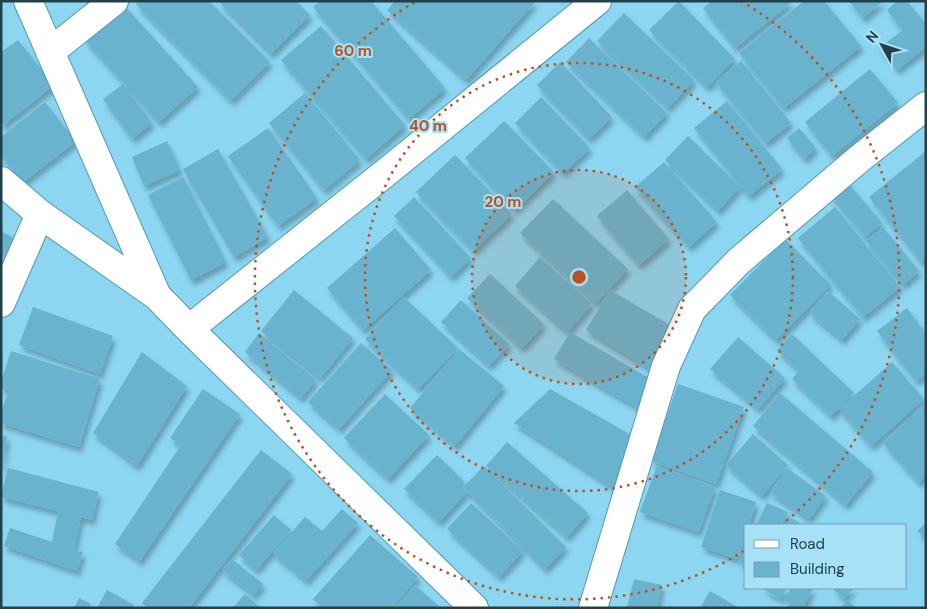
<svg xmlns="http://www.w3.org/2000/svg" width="927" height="609" font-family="'DM Sans',sans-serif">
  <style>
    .building { fill: #69b3ce; filter: url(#shadow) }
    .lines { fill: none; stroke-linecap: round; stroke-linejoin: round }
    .minor-casing { stroke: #4f99b3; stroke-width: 30 }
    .minor { stroke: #fff; stroke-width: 28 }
    .ring { fill: none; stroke: #b75322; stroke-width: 2.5; stroke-dasharray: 2.5 5 }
    .centre { fill: #b75322; stroke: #a7e1f7; stroke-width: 2.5 }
    .ring-label { font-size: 15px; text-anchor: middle; font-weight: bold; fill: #b75322; stroke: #a7e1f7; stroke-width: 4; stroke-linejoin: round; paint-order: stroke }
  </style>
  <defs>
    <filter id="shadow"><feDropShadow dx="3" dy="5.5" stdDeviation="2.5" flood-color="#0004"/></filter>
  </defs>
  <rect width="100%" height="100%" fill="#8cd6f2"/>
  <path class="building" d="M 138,1 L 209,1 L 270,62 L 231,101 L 136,4 Z
    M 218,1 L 296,1 L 310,15 L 271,54 Z
    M 320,1 L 371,1 L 445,88 L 409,119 L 313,7 Z
    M 395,1 L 534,1 L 535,2 L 466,80 L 387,10 Z
    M 679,1 L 735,59 L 707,87 L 649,30 Z
    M 712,1 L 793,1 L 735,48 L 703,8 Z
    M 804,1 L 824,1 L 861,46 L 784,108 L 739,53 Z
    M 849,1 L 883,1 L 863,18 Z
    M 897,1 L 907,1 L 926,24 L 926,47 L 897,70 L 879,48 L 903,30 L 887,10 Z
    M 123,4 L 198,87 L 159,122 L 84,39 Z
    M 624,13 L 694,80 L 668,108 L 597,41 Z
    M 321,26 L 405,125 L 366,159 L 281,60 Z
    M 589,38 L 667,113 L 644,137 L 566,62 Z
    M 18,40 L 54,85 L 1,127 L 1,52 Z
    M 741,61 L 791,123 L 766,143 L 716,82 Z
    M 560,62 L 612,117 L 589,139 L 537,85 Z
    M 870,69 L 898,103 L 832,156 L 805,122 Z
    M 123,84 L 152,123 L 132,139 L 103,99 Z
    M 305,93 L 360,160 L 324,190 L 269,123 Z
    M 541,97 L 590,148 L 563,173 L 515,123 Z
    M 727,101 L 782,169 L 749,196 L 694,128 Z
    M 45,102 L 76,141 L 22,183 L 1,156 L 1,137 Z
    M 504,121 L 554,172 L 515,210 L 465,158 Z
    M 268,128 L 317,198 L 278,226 L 228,156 Z
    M 799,128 L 816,148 L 804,159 L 787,138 Z
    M 688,136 L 740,187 L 718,211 L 665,160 Z
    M 167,141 L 180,170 L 144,186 L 132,157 Z
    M 218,149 L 268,237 L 234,257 L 183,169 Z
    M 926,151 L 926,258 L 921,262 L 869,197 Z
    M 455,155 L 512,214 L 473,251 L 416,192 Z
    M 664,162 L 717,222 L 689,247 L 635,187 Z
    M 183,177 L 226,262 L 191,280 L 148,195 Z
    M 843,177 L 882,223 L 865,237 L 827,191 Z
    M 627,190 L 669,239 L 639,265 L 597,216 Z
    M 414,197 L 471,258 L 451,277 L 394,216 Z
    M 553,199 L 628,269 L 596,303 L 520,233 Z
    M 835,207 L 900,287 L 863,317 L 798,238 Z
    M 883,227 L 919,271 L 903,285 L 866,241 Z
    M 395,228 L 431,270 L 363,330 L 327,288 Z
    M 1,231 L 15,239 L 1,260 Z
    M 785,239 L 831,285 L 776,340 L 730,295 Z
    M 540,257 L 592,304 L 567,332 L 515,286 Z
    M 490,274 L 544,324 L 522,348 L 467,298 Z
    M 294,290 L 353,338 L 320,378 L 261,331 Z
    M 610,290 L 675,328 L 650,369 L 586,330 Z
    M 828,291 L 860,319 L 842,340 L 809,313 Z
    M 404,297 L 458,348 L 418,389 L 365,339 Z
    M 461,300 L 509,344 L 489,366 L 441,322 Z
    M 33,307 L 113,336 L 100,374 L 19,345 Z
    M 907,308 L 926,334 L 926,374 L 916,381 L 877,331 Z
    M 570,332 L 656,382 L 640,409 L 554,359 Z
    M 259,333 L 316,380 L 301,398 L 245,352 Z
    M 792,334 L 854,393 L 831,416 L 792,379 L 799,371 L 777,350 Z
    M 738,337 L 785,378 L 758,409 L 710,369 Z
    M 361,343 L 392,370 L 339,429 L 308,402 Z
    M 459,349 L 504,386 L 455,446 L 410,408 Z
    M 11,351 L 100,379 L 79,447 L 1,423 L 1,413 L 9,390 L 1,388 L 1,382 Z
    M 142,352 L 187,386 L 137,466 L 93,433 Z
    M 892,362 L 924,399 L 871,446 L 839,409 Z
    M 678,384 L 744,407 L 716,484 L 651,461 Z
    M 203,389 L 240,414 L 140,561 L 115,544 L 181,445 L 170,438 Z
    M 550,389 L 633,436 L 614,488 L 514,423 Z
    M 780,393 L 873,472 L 846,505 L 753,426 Z
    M 385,394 L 429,435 L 388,479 L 344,438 Z
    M 926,403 L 926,476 L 919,483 L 883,443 Z
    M 753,434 L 788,465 L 762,496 L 726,465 Z
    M 1,435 L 7,436 L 2,469 L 1,469 Z
    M 507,442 L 588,513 L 567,537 L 486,466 Z
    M 261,450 L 292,474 L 189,608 L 148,608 L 142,603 Z
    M 437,455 L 464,481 L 460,485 L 467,492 L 439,522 L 404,489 Z
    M 484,466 L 566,547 L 545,569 L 463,487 Z
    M 657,466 L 715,487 L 699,532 L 640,512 Z
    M 8,468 L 99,492 L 92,520 L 81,517 L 74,550 L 83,552 L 77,571 L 4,546 L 10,528 L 52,542 L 58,511 L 1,497 Z
    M 787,468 L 826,496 L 809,519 L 770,492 Z
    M 720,490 L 756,502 L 749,525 L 746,525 L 746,534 L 738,559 L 701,547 Z
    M 471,503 L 523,551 L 499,577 L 447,529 Z
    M 767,503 L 788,512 L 781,525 L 756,525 Z
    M 342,509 L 358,523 L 306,581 L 273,553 L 305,517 L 322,531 Z
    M 274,515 L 291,530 L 256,570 L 239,555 Z
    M 791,518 L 804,525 L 787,525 Z
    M 926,523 L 926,539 L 917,531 Z
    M 370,535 L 418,577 L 392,608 L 323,608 L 313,599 Z
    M 746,547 L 746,565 L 739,562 Z
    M 232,559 L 263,584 L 254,595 L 222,570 Z
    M 634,579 L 662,585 L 657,608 L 627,608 Z
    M 415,585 L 441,608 L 395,608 Z
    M 761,588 L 787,588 L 781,599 Z
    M 791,588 L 813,588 L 803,608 L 798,608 L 784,600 Z
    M 832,588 L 854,588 L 844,599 Z
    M 107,590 L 134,605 L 132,608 L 97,608 Z
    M 710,591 L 739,608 L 700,608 Z
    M 245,594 L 261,608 L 233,608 Z
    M 79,598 L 91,604 L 89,608 L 74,608 Z
    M 847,600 L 856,608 L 841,608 Z"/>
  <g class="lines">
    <g class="minor-casing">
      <path id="minor" d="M 28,1 L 157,296
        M 50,52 L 114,1
        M 1,181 L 40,214 L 157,296 L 189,329 L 474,608
        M 1,303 L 40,214
        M 189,329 L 389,170 L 597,1
        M 593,608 L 666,366 L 692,309 L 739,261 L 859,159 L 926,106"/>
    </g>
    <use href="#minor" class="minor"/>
  </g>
  <circle cx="579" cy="277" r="107" fill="#b75322" fill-opacity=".12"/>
  <g class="ring">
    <circle cx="579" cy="277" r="107"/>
    <circle cx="579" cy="277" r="214"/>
    <path d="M744 551A320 320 0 1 1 417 1M741 1A320 320 0 0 1 783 524"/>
  </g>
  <circle cx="579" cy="277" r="8" class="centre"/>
  <g class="ring-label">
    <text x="353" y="56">60 m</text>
    <text x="428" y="131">40 m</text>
    <text x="503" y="207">20 m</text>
  </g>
  <rect width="927" height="609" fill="none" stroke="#21404b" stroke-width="5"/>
  <rect x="744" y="524" width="162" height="65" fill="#a7e1f7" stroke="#71a1b2"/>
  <rect x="754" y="540" width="25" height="8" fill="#ffffff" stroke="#71a1b2"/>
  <text x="790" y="549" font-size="15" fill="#21404b">Road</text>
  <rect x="754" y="562" width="25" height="15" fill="#69b3ce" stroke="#71a1b2"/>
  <text x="790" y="574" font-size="15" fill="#21404b">Building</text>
  <g transform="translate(882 45) rotate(310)" stroke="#a7e1f7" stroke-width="4" paint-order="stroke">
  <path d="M0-4L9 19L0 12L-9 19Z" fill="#21404b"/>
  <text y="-8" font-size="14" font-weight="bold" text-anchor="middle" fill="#21404b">N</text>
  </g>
</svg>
